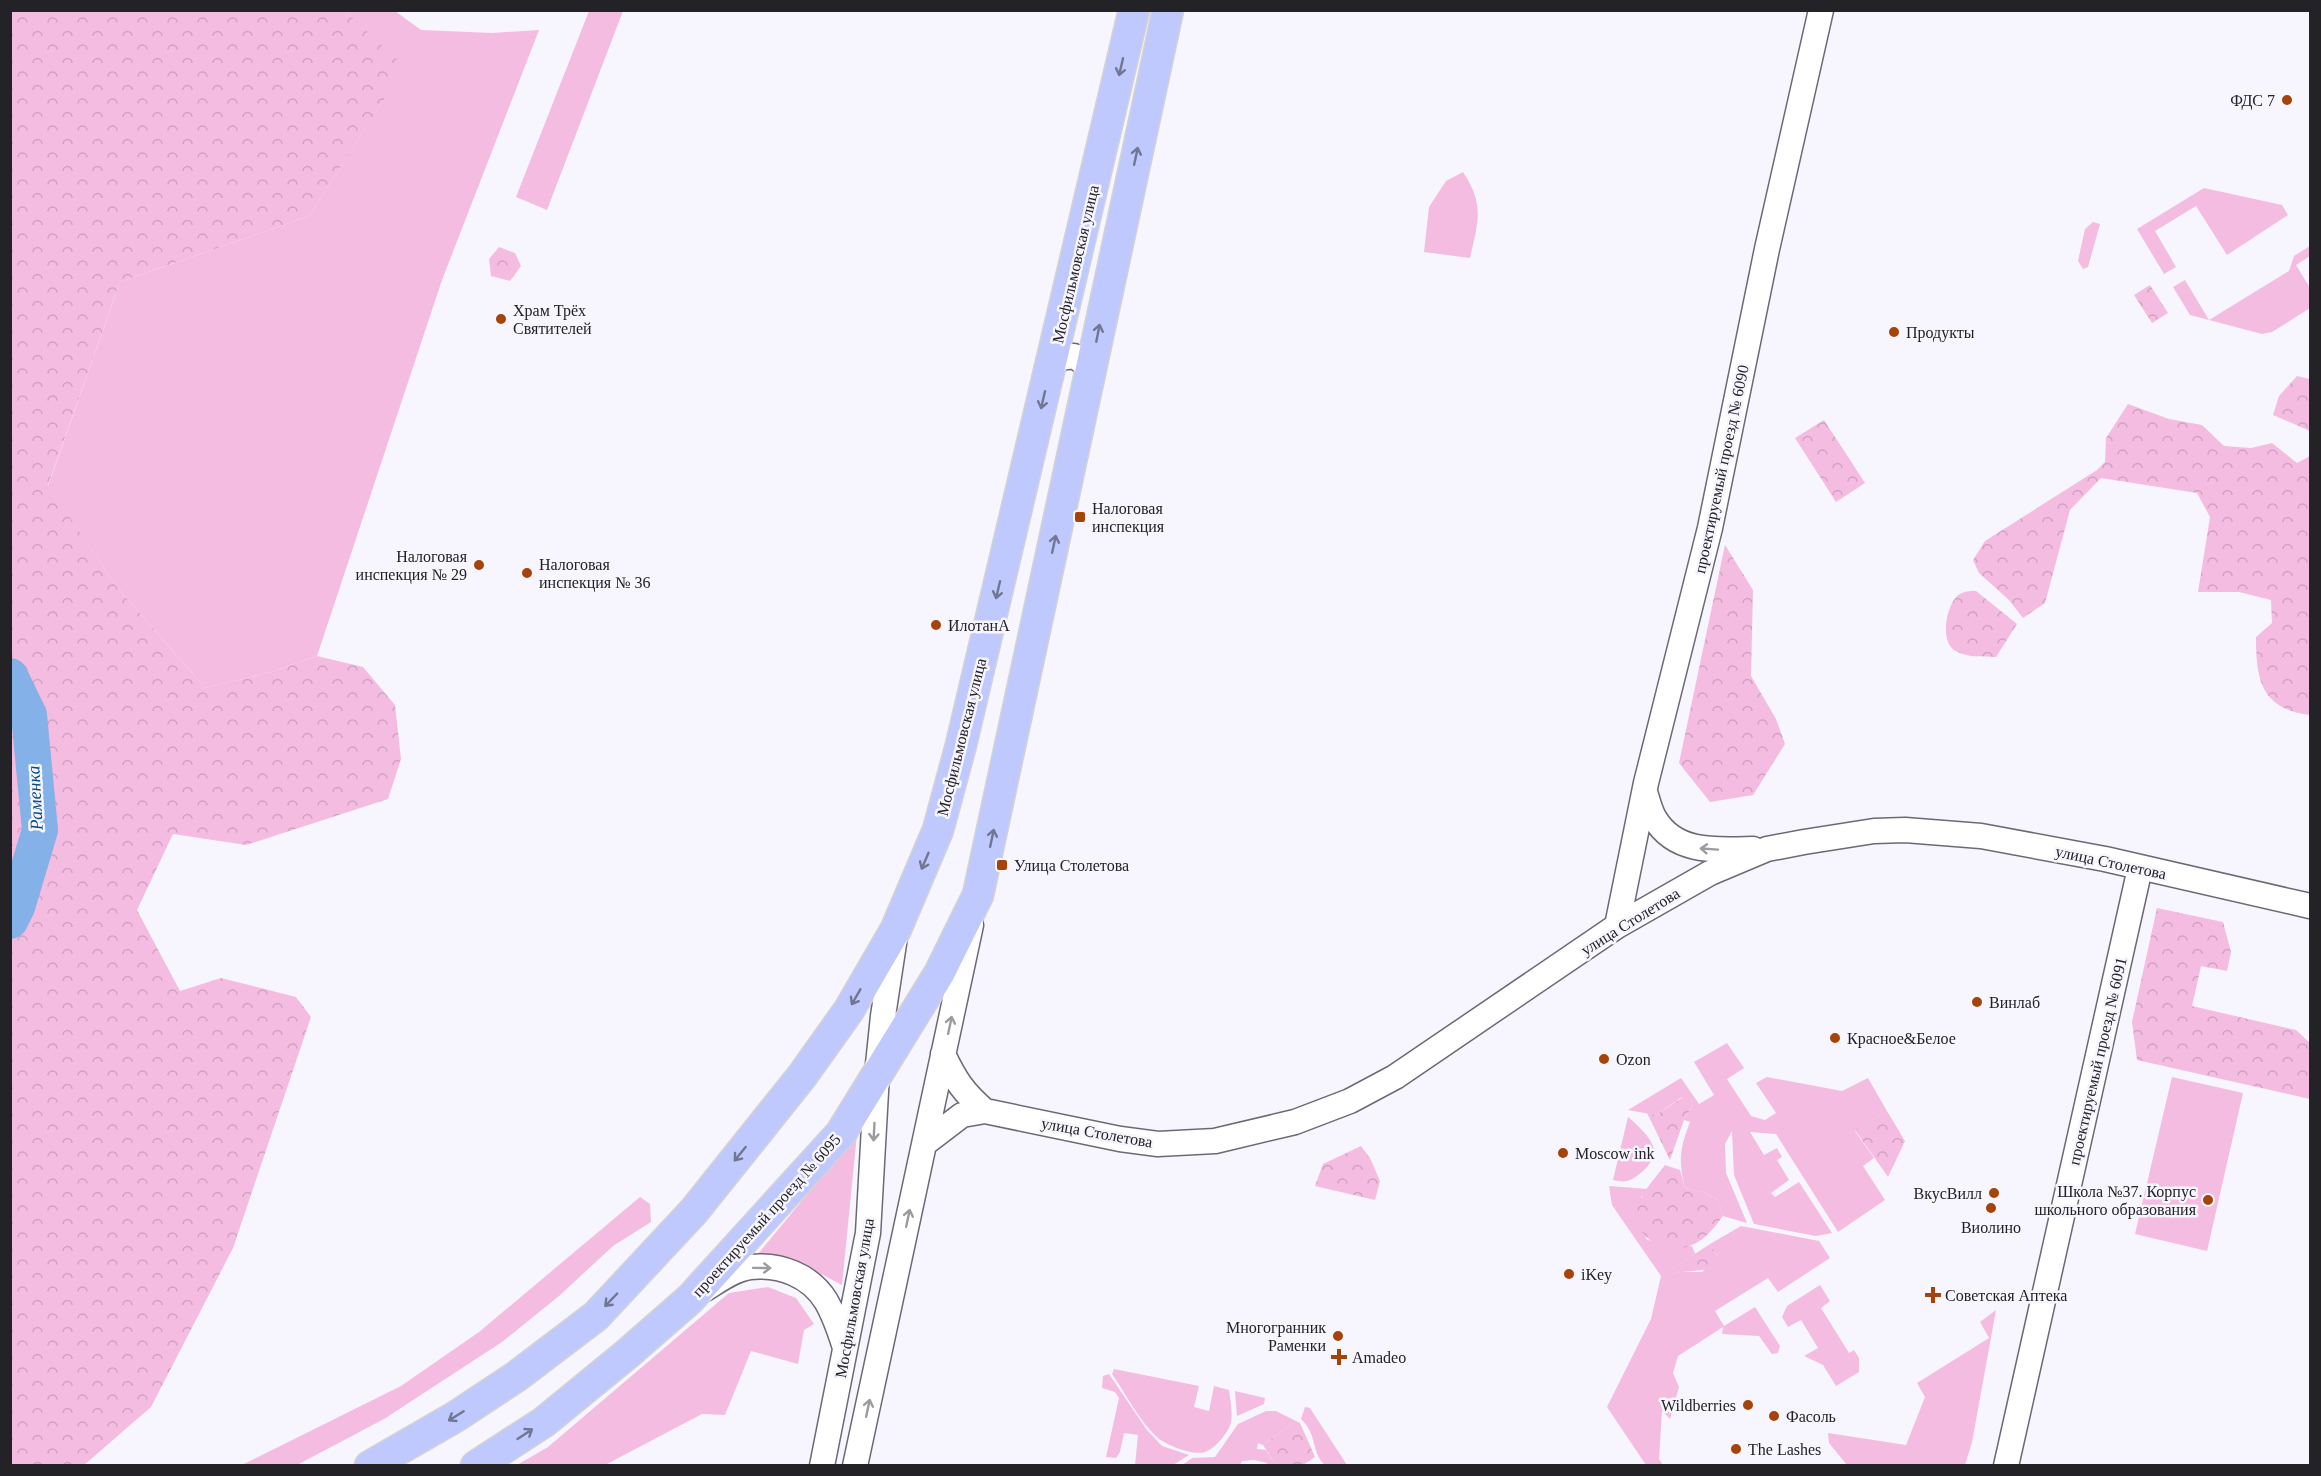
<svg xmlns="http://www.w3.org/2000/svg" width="2321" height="1476" font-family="'Times New Roman',serif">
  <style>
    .grass { fill: #f4bce1 }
    .forest { fill: url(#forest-crowns) }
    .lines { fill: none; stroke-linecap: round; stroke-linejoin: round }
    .river { stroke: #84b1e7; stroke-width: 36 }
    .minor-casing { stroke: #6c6976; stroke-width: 27 }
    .major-casing { stroke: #d3d3d4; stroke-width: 33 }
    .minor { stroke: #fff; stroke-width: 24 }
    .major { stroke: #bfc9fd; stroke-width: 30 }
    .oneway { stroke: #717692 }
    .oneway2 { stroke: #9c9c9e }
    .poi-dot { fill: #a64309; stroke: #f7f5fe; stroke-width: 2 }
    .labels { text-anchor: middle; stroke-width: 5; stroke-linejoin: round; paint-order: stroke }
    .poi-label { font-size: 16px; fill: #232227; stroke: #f7f5fe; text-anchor: start }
    .street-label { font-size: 16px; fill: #232227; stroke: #f7f5fe }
    .water-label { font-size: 18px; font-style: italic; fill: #084a8a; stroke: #f7f5fe }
  </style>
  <defs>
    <pattern id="forest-crowns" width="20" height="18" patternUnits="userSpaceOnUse" patternTransform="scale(1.5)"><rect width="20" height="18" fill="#f4bce1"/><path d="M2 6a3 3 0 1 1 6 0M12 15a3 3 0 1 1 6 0" fill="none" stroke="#d1a1c1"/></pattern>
  </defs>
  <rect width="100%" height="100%" fill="#f7f5fe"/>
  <path class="grass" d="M 345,11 L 395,11 L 421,30 L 492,33 L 539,30 L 442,280 L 317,656 L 271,672 L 205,688 L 117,587 L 48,486 L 120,282 L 309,216 L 404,68 Z
    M 589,11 L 623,11 L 547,210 L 516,197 Z
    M 1463,172 C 1485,205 1478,222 1470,258 L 1424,252 L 1429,207 L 1446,181 Z
    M 2204,188 L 2282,205 L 2288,215 L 2227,255 L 2196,206 L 2155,231 L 2176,267 L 2164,274 L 2137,229 Z
    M 2093,222 L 2100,224 L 2088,267 L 2083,269 L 2078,261 L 2085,229 Z
    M 2310,246 L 2310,256 L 2296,265 L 2310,288 L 2310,308 L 2272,332 L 2262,334 L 2190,315 L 2173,287 L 2185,280 L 2209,320 L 2289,271 L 2294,256 Z
    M 1727,1043 L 1744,1068 L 1727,1079 L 1751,1116 L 1765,1120 L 1776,1113 L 1756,1083 L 1767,1077 L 1842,1091 L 1868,1078 L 1887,1111 L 1855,1131 L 1874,1158 L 1863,1166 L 1885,1200 L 1838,1232 L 1776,1134 L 1750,1132 L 1764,1155 L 1777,1148 L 1782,1157 L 1777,1160 L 1789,1180 L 1771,1193 L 1775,1197 L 1799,1182 L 1832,1233 L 1816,1236 L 1754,1224 L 1734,1175 L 1732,1131 L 1725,1144 L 1726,1173 L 1747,1223 L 1723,1216 L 1718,1200 L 1703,1192 L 1685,1188 C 1678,1160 1680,1148 1690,1122 L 1684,1120 L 1692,1106 L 1682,1097 L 1656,1115 L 1628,1110 L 1681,1078 L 1699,1104 L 1714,1095 L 1694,1062 Z
    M 2172,1077 L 2243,1093 L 2207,1251 L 2135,1234 Z
    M 1628,1117 C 1637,1125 1649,1135 1653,1146 C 1659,1160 1638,1178 1627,1181 C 1623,1182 1617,1181 1613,1180 Z
    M 857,1134 L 842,1285 C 812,1269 792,1257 757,1255 Z
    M 1609,1186 L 1648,1189 L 1641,1197 L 1646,1239 C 1662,1246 1675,1249 1692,1246 L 1695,1254 L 1663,1275 L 1682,1272 L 1702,1272 L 1718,1257 L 1710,1244 L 1741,1226 L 1819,1241 L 1830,1258 L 1778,1292 L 1768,1278 L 1715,1311 L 1724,1326 L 1755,1307 L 1780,1346 L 1778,1353 L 1772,1354 L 1759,1336 L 1722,1334 L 1723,1327 L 1678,1356 L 1673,1373 L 1679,1387 L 1670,1419 L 1662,1411 L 1659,1459 L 1663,1465 L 1646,1465 L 1607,1407 L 1651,1319 L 1661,1276 L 1612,1205 Z
    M 640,1197 L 650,1204 L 651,1222 L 613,1246 L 559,1296 L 502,1342 L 384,1419 L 297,1465 L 242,1465 L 401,1386 L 479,1332 Z
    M 1820,1285 L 1830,1301 L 1821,1308 L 1849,1353 L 1854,1350 L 1859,1358 L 1859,1372 L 1836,1386 L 1823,1365 L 1804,1356 L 1818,1348 L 1801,1320 L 1788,1327 L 1782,1317 L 1787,1306 Z
    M 768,1287 L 796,1298 L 814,1324 L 804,1330 L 798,1364 L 751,1351 L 725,1415 L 702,1414 L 605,1465 L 517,1465 L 548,1447 L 729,1293 Z
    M 1996,1310 L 1972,1442 L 1965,1465 L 1847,1465 L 1829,1443 L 1828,1433 L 1906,1445 L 1925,1397 L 1917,1383 L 1989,1338 L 1980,1322 Z
    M 1114,1369 L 1199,1386 L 1194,1407 L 1209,1411 L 1214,1386 L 1229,1390 C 1230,1399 1233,1412 1231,1422 C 1229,1432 1215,1449 1205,1452 C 1193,1456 1166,1445 1158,1438 C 1139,1421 1126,1394 1112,1374 Z
    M 1109,1374 L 1147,1430 L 1162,1446 L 1189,1455 L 1173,1465 L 1135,1465 L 1138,1435 L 1124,1433 L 1120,1452 L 1116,1458 L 1106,1457 L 1119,1398 L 1115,1392 L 1102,1388 L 1103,1376 Z
    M 1235,1391 L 1265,1398 L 1264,1404 L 1237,1416 Z
    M 1305,1407 L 1310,1408 L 1347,1465 L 1325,1465 C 1311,1453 1318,1435 1301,1419 Z
    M 1266,1411 L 1276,1411 L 1296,1421 L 1263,1445 L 1258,1443 L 1257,1449 L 1266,1450 L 1276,1465 L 1267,1465 L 1267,1463 L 1254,1460 L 1242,1461 L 1240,1465 L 1181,1466 L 1192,1458 L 1215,1457 L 1238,1424 Z"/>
  <path class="forest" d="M 10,11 L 345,11 L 405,67 L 309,216 L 120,282 L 48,485 L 117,587 L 205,688 L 271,672 L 317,656 L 363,667 L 395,705 L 401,759 L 388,799 L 246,845 L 173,834 L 137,910 L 180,991 L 221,978 L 296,997 L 311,1017 L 233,1248 L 151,1407 L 83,1466 L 11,1465 Z
    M 499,247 L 515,253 L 521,266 L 510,281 L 491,276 L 489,259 Z
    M 2150,285 L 2168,313 L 2152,323 L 2134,295 Z
    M 2297,376 L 2310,379 L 2310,431 L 2273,415 L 2279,396 Z
    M 2128,404 L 2169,419 L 2202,425 L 2224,446 L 2251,448 L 2272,443 L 2297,463 L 2310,456 L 2310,715 C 2261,709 2256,680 2256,637 L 2272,623 L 2271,600 L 2239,592 L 2198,592 L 2210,517 L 2197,493 L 2101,478 L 2070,510 L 2045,603 L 2023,618 L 2009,600 L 1979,573 L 1973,560 L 1985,541 L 2097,470 L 2105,462 L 2106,438 Z
    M 1824,420 L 1865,483 L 1836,502 L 1795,438 Z
    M 1725,545 L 1753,590 L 1751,676 L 1776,719 L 1785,744 L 1753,795 L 1710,802 L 1679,763 Z
    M 1976,591 L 2017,624 L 1996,657 C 1983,656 1965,658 1954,650 C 1940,640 1946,606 1958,595 C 1964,591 1970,591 1976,591 Z
    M 2157,908 L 2223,922 L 2231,952 L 2227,971 L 2201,966 L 2192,1006 L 2296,1030 L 2310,1043 L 2310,1099 L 2137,1060 L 2132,1022 Z
    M 1683,1097 L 1688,1099 L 1692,1106 L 1684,1120 L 1670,1160 L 1647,1113 L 1656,1115 Z
    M 1887,1111 L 1905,1141 L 1888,1177 L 1855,1130 Z
    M 1361,1146 L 1370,1158 L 1380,1181 L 1375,1200 L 1315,1186 L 1323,1164 Z
    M 1665,1165 L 1680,1170 L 1685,1188 L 1703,1192 L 1718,1200 L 1723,1216 C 1714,1228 1706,1239 1692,1245 C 1669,1256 1636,1241 1637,1213 C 1638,1195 1655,1179 1665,1165 Z
    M 1710,1244 L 1718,1257 L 1712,1269 L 1682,1272 L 1661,1276 Z
    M 1296,1421 L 1300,1423 L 1315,1457 L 1303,1465 L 1276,1465 L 1263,1445 Z"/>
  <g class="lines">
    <path class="river" d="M 10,676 L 29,715 L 40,830 L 17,907 L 10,921"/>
    <g class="minor-casing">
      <path id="minor" d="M 1050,370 L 1059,358 L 1074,356 L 1086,364 L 1089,380
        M 1645,792 C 1648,801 1650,811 1655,819 C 1676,854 1717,850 1753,849
        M 1617,926 L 1646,783 L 1710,528 L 1767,249 L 1821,10
        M 943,1054 C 955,1080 964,1093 985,1111
        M 924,1144 L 962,1115 L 985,1111 L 1120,1139 L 1158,1144 L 1215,1141 L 1295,1122 L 1350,1101 L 1395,1077 L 1617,926 L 1710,873 L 1767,849 L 1804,842 L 1874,831 L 1905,830 L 1981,836 L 2105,859 L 2310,906
        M 705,1289 C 718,1281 734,1269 750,1267 C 780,1264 810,1275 826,1301 C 835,1316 840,1332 845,1348
        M 822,1466 L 868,1233 L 877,1074 L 883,1016 L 895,937
        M 855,1466 L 971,925
        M 2006,1466 L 2140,868"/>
    </g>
    <g class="major-casing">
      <path id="major" d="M 370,1466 L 455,1417 L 517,1376 L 596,1316 L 694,1211 L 802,1076 L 849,1010 L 896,929 L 938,830 L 961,745 L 1134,10
        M 476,1466 L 544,1422 L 627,1354 L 690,1299 L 841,1133 L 939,974 L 978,895 L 1168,10"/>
    </g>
    <use href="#minor" class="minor"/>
    <use href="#major" class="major"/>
  </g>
  <defs><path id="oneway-shaft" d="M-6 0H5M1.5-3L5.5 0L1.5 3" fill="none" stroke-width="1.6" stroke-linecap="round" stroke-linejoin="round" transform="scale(1.5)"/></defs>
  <g class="oneway">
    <use href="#oneway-shaft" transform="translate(1121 67) rotate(103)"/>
    <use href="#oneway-shaft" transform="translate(1136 156) rotate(-78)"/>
    <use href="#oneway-shaft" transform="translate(1098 333) rotate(-79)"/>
    <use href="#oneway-shaft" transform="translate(1043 400) rotate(103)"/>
    <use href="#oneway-shaft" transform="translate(1054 544) rotate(-78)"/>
    <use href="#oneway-shaft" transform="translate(998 590) rotate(103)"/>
    <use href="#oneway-shaft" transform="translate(992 838) rotate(-78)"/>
    <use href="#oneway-shaft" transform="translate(925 861) rotate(113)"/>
    <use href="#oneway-shaft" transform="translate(856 997) rotate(120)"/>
    <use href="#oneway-shaft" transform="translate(740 1154) rotate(129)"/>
    <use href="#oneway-shaft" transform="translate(611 1300) rotate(134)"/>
    <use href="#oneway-shaft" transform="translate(456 1416) rotate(148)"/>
    <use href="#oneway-shaft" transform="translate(525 1434) rotate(-33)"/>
  </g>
  <g class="oneway2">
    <use href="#oneway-shaft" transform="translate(1709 849) rotate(-176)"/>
    <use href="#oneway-shaft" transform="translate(950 1025) rotate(-78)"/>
    <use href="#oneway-shaft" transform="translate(874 1132) rotate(93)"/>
    <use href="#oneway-shaft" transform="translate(908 1218) rotate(-78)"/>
    <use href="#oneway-shaft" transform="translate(762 1268) rotate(1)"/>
    <use href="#oneway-shaft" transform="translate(868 1408) rotate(-78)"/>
  </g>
  <g class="poi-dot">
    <circle cx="2287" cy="100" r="6"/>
    <circle cx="501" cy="319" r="6"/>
    <circle cx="1894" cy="332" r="6"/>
    <rect x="1074" y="511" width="12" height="12" rx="3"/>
    <circle cx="479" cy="565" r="6"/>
    <circle cx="527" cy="573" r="6"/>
    <circle cx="936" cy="625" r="6"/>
    <rect x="996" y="859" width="12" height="12" rx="3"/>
    <circle cx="1977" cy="1002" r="6"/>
    <circle cx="1835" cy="1038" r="6"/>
    <circle cx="1604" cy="1059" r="6"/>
    <circle cx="1563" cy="1153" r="6"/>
    <circle cx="1994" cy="1193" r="6"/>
    <circle cx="2208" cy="1200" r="6"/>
    <circle cx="1991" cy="1208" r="6"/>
    <circle cx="1569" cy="1274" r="6"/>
    <path d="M1930 1286h6v6h6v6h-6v6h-6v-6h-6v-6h6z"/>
    <circle cx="1338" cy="1336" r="6"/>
    <path d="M1336 1348h6v6h6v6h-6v6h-6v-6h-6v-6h6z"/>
    <circle cx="1748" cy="1405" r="6"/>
    <circle cx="1774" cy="1416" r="6"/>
    <circle cx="1736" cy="1449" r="6"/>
  </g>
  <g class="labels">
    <g class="poi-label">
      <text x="2275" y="106" text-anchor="end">ФДС 7</text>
      <text x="513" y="316">Храм Трёх<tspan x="513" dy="18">Святителей</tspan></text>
      <text x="1906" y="338">Продукты</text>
      <text x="1092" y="514">Налоговая<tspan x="1092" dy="18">инспекция</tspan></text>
      <text x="467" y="562" text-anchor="end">Налоговая<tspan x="467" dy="18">инспекция № 29</tspan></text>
      <text x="539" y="570">Налоговая<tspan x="539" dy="18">инспекция № 36</tspan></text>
      <text x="948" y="631">ИлотанА</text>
      <text x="1014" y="871">Улица Столетова</text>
      <text x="1989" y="1008">Винлаб</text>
      <text x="1847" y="1044">Красное&amp;Белое</text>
      <text x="1616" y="1065">Ozon</text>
      <text x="1575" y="1159">Moscow ink</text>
      <text x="2196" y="1197" text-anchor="end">Школа №37. Корпус<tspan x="2196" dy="18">школьного образования</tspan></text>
      <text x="1982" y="1199" text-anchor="end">ВкусВилл</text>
      <text x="1991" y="1233" text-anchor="middle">Виолино</text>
      <text x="1581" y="1280">iKey</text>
      <text x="1945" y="1301">Советская Аптека</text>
      <text x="1326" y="1333" text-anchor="end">Многогранник<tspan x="1326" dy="18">Раменки</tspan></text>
      <text x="1352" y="1363">Amadeo</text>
      <text x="1736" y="1411" text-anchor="end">Wildberries</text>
      <text x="1786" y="1422">Фасоль</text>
      <text x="1748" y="1455">The Lashes</text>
    </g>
    <g class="street-label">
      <text transform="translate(1075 264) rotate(-77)" y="6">Мосфильмовская улица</text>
      <text transform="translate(1721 469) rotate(-78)" y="6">проектируемый проезд № 6090</text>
      <text transform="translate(961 737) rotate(-76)" y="6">Мосфильмовская улица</text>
      <text transform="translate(2111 862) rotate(12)" y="6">улица Столетова</text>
      <text transform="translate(1630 921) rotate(-32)" y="6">улица Столетова</text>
      <text transform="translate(2097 1061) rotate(-77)" y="6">проектируемый проезд № 6091</text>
      <text transform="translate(1097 1132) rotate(10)" y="6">улица Столетова</text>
      <text transform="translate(766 1215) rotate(-48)" y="6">проектируемый проезд № 6095</text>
      <text transform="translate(854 1298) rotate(-80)" y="6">Мосфильмовская улица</text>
    </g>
    <g class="water-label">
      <text transform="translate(35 798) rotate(-93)" y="6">Раменка</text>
    </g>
  </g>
  <rect width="2321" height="1476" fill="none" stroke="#232227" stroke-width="24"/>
</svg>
